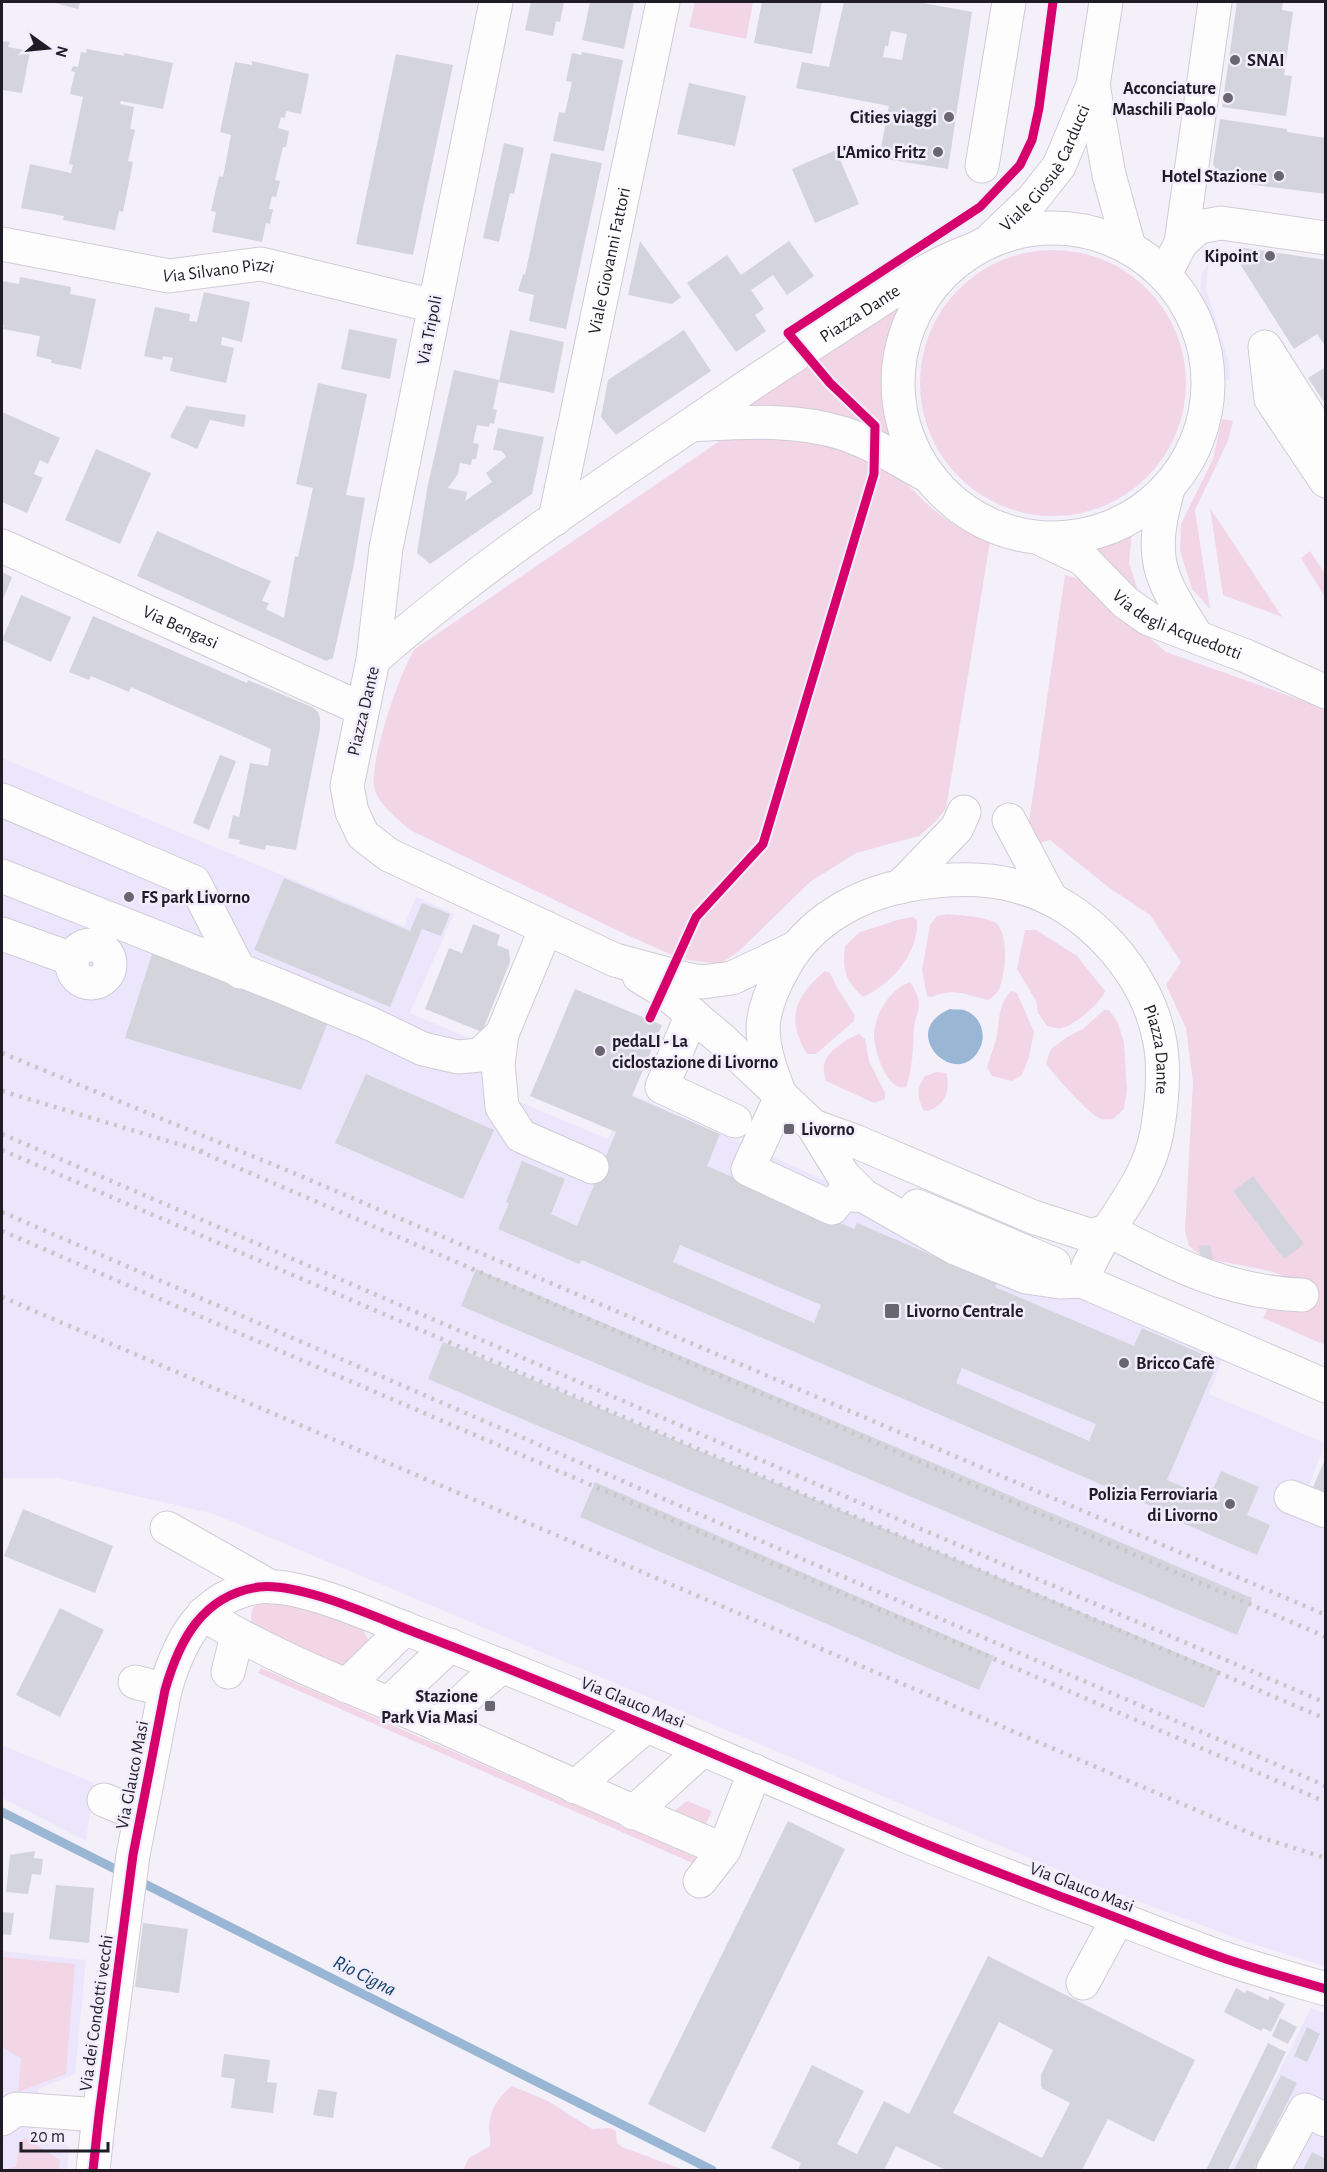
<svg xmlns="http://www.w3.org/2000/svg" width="1327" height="2172" font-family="'Alegreya Sans',sans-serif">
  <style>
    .built { fill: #ece6fd }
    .green { fill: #f2d6e6 }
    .water { fill: #99b6d4 }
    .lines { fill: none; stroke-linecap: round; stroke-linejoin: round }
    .stream { stroke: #99b6d4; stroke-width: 9 }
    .building { fill: #d4d4dd; fill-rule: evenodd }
    .minor-casing { stroke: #cfccd6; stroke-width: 35 }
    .major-casing { stroke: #cfccd6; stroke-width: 35 }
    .minor { stroke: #fdfdfe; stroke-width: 33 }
    .major { stroke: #fdfdfe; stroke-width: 33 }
    .rail { stroke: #c7c6c9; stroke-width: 4.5; stroke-dasharray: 3 6; stroke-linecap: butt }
    .cycleway-casing { stroke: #f1edfd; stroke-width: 13 }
    .cycleway { stroke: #d6006c; stroke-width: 9 }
    .poi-dot { fill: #696670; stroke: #f1edfd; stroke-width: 2 }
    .labels { text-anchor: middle; stroke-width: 5; stroke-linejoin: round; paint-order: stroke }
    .poi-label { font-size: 18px; font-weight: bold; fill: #1f1c26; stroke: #f1edfd; text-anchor: end }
    .street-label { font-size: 18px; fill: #1f1c26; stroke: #f1edfd }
    .water-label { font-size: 20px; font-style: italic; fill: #104168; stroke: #f1edfd }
  </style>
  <rect width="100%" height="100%" fill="#f3f0fa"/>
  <path class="built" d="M 1209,261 L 1206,288 L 1229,362 L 1230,381 L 1221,378 L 1211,325 L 1200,295 L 1202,273 Z
    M 2,758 L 404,926 L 416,897 L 454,914 L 410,1013 L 483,1044 L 493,1091 L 608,1139 L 629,1093 L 1223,1358 L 1209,1394 L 1325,1443 L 1308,1489 L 1326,1497 L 1325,1966 L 1255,1945 L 1084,1881 L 214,1514 L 58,1478 L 2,1478 Z
    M 2,1745 L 94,1783 L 86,1841 L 2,1798 Z
    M 2,1951 L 86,1960 L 75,2074 L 38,2089 L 34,2132 L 69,2147 L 67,2170 L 2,2170 Z
    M 1311,2008 L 1325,2013 L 1325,2170 L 1230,2170 Z"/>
  <path class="green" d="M 695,2 L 753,2 L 746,39 L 689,27 Z
    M920 383a133 133 0 1 1 266 0a133 133 0 1 1-266 0Z
    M 900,299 L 907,304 C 894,337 882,370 887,406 C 888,418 894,431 897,443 L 733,409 Z
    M 1222,419 L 1233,421 L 1228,441 L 1195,510 L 1210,609 L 1192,589 L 1180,551 L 1181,524 L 1213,459 Z
    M 767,434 C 814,441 853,447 893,473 C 909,484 922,501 938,513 C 953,525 971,535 990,542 L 946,809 L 935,822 L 919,836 L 856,853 L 810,882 L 738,952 L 720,964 L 681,959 L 627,935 L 412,831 C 400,822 375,801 374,786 C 370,759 400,671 415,649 L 724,438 Z
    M 1210,508 L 1282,617 L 1223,595 Z
    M 1133,523 L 1129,563 L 1139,594 L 1076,548 L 1108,539 Z
    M 1310,551 L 1325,574 L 1325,597 L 1301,558 Z
    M 1065,575 L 1081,579 L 1166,652 L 1321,707 L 1325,711 L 1325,1345 L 1263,1318 L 1270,1304 L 1313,1287 L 1270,1271 L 1204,1258 L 1189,1246 L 1185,1231 L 1193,1082 L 1186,1028 L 1166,985 L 1181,962 L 1150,915 L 1108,887 L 1050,840 L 1036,844 L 1028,829 Z
    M 947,914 C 957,915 991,917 997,924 C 1009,937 1006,975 998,991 C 996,995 991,998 988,1000 C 966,995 954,987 932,997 L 927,996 L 922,970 L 930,925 L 937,916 Z
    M 913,917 L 917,920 C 919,953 892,984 863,997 C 845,980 842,970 845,946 L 860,932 L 901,919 Z
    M 1025,930 L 1036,930 L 1077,956 L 1105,991 C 1101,1003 1074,1026 1061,1028 C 1057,1029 1051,1027 1047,1026 L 1038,1013 L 1036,1001 L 1017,969 Z
    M 825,971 L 830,973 L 838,989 L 855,1016 L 854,1021 L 816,1054 L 807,1054 C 786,1019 794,997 825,971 Z
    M 910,982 C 915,989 918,995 919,1004 C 919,1012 915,1019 914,1027 C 913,1048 913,1067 906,1087 C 887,1093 873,1048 874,1033 C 876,1012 890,989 910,982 Z
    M 1011,991 L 1017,993 L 1034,1032 L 1029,1057 L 1022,1075 L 1012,1081 L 992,1076 L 987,1067 C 990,1058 993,1049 996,1040 C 1000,1022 997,1006 1011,991 Z
    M 1104,1010 L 1109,1010 L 1118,1023 L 1124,1043 L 1127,1090 L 1124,1109 L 1113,1119 C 1109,1119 1103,1120 1099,1118 C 1089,1114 1051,1072 1046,1063 L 1051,1049 L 1067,1037 L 1083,1029 Z
    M 859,1034 L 865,1039 L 869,1061 L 885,1093 L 885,1099 L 874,1103 L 826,1081 C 825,1077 823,1070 824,1066 C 825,1052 848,1038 859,1034 Z
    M 937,1072 L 946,1073 C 952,1090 943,1110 924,1111 C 917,1097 916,1089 925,1076 Z
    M 265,1601 L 304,1605 L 360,1625 L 368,1639 L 366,1650 L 343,1668 L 251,1628 L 251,1616 L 253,1607 Z
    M 261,1668 L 697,1858 L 695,1864 L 258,1673 Z
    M 687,1801 L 712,1811 L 703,1830 L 669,1815 Z
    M 2,1957 L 75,1964 L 66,2074 L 18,2092 L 21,2058 L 2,2047 Z
    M 512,2086 L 548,2101 L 592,2129 L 610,2128 L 616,2131 L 617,2143 L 622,2147 L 684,2170 L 463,2170 L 469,2158 L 490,2146 C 491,2139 489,2133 489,2126 C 490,2109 499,2096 512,2086 Z
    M 25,2138 L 60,2160 L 59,2170 L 3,2170 L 16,2166 L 19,2142 Z"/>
  <path class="water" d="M 950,1009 C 955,1010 960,1009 964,1010 C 980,1015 987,1034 980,1048 C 958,1093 895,1032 950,1009 Z"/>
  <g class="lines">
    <path class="stream" d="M 2,1812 L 712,2170"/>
  </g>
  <path class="building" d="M 51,2 L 80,2 L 78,9 Z
    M 531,2 L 564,2 L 560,22 L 556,21 L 553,36 L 525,30 Z
    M 590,2 L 634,2 L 624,49 L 582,40 Z
    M 762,2 L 822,2 L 812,54 L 754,43 Z
    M 844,2 L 917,2 L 972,12 L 948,169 L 879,158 L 889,106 L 796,88 L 802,62 L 829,67 ZM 891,31 L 907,34 L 902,60 L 883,57 L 885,46 L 888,46 Z
    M 1237,2 L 1283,2 L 1282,10 L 1293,12 L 1284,75 L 1292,76 L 1286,116 L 1222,107 Z
    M 2,41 L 10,42 L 8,47 L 30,51 L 22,93 L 2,90 Z
    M 87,49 L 124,56 L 124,53 L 173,63 L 163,109 L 121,101 L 120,104 L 134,107 L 130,129 L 135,130 L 128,161 L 133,162 L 123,212 L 119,211 L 115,230 L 63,220 L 64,216 L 21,208 L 30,164 L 71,173 L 73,165 L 69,164 L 83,97 L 70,94 L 75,72 L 71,71 L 73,66 L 78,67 L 81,52 L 86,53 Z
    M 582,52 L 623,60 L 604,151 L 553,141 L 559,112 L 565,113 L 572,82 L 566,81 L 572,53 L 581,55 Z
    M 396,54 L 453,65 L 413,255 L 356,244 Z
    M 252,61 L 309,74 L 301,114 L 286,111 L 285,118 L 281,117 L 278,128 L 289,131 L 286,147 L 283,147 L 275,180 L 280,181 L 276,197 L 272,196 L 269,209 L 273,209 L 270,224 L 266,223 L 262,242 L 212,232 L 216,212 L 211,211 L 219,176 L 223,177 L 231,135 L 220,132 L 235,62 L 252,65 Z
    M 689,83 L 746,96 L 735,146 L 677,134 Z
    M 1220,119 L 1287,129 L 1287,132 L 1326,138 L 1326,194 L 1223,181 L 1213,164 Z
    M 504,143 L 524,148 L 514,194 L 510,193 L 499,242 L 483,238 Z
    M 836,150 L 859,204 L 815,223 L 792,169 Z
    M 551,153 L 602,163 L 566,329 L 529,321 L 534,295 L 518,291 L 523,274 L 525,275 Z
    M 640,241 L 681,297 L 672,304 L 628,295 Z
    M 789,241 L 814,276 L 787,295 L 773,275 L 751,290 L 764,309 L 755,315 L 766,331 L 736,352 L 687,283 L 727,255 L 741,275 Z
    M 1238,247 L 1326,260 L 1326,347 L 1317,334 L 1294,349 L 1233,253 Z
    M 20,277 L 71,287 L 70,294 L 96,299 L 81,369 L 51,363 L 52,360 L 36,356 L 40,336 L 3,329 L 4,325 L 2,325 L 2,281 L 19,284 Z
    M 204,292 L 250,302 L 242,342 L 222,337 L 221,345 L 234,348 L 226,383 L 170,371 L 173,358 L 163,356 L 162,360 L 144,356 L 155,307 L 190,314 L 189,321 L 197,322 Z
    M 349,329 L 397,339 L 390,379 L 341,369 Z
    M 510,330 L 564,342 L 554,393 L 499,382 Z
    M 684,330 L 711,371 L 616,435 L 601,417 L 608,380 Z
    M 1326,367 L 1326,405 L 1308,378 Z
    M 454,370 L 499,380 L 493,409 L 497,410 L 494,424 L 490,423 L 489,427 L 477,425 L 473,443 L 479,444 L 476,459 L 472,459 L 471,465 L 460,463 L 458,474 L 448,488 L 467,492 L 465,501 L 492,482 L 486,473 L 506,457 L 502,451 L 493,450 L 498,428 L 544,437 L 532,494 L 430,564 L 417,553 L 428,484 Z
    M 318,383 L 367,394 L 346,495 L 365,498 L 353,569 L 333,658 L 326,661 L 137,576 L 157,531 L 271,581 L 262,601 L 269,603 L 266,609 L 284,618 L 295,556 L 298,557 L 313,488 L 296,484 Z
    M 186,406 L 246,415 L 244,427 L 210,420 L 197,449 L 170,437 Z
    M 2,412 L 60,438 L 48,464 L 40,460 L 34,474 L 43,478 L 27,513 L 2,502 Z
    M 96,449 L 151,473 L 120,544 L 65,520 Z
    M 2,572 L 12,577 L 2,602 Z
    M 21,595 L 71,617 L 51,662 L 2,640 Z
    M 93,616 L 247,683 L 248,680 L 312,707 L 318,712 L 320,718 L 320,729 L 296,850 L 266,845 L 265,850 L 239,844 L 240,840 L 228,838 L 233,815 L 239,817 L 250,763 L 268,766 L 271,749 L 131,687 L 129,692 L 91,676 L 89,680 L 69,672 Z
    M 220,755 L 236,761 L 209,830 L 193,823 Z
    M 284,878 L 410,931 L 422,903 L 450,914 L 441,936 L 422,929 L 390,1007 L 254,950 Z
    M 473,924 L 500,935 L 497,945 L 509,950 L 510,962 L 482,1032 L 425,1009 L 449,948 L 462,953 Z
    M 153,951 L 330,1017 L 301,1090 L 125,1038 Z
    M 575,989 L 662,1025 L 632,1096 L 720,1134 L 707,1166 L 854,1229 L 857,1223 L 997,1283 L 995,1287 L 1134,1346 L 1142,1328 L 1218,1361 L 1167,1480 L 1209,1498 L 1221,1471 L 1259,1487 L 1247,1515 L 1270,1525 L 1257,1555 L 1150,1509 L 1151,1506 L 582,1260 L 579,1264 L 498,1229 L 509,1203 L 506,1202 L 522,1161 L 565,1179 L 551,1214 L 577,1226 L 616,1132 L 530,1096 ZM 680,1245 L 821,1305 L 814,1323 L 673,1262 ZM 962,1368 L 1096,1424 L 1089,1441 L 956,1383 Z
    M 366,1074 L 494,1130 L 463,1199 L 335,1143 Z
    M 1253,1176 L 1304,1244 L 1284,1259 L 1233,1191 Z
    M 1210,1245 L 1213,1259 L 1201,1260 L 1199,1246 Z
    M 476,1269 L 1252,1598 L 1237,1635 L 461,1306 Z
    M 443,1342 L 1220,1671 L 1204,1708 L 428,1379 Z
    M 1326,1457 L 1326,1492 L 1313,1487 Z
    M 595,1482 L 994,1656 L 979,1690 L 580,1517 Z
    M 23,1509 L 113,1546 L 95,1593 L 4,1556 Z
    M 60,1608 L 104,1630 L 60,1717 L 16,1695 Z
    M 788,1821 L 845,1849 L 705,2133 L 648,2104 Z
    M 35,1851 L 34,1858 L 43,1859 L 41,1875 L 32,1874 L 28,1894 L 6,1892 L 10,1855 Z
    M 56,1885 L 94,1888 L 89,1943 L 49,1939 Z
    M 2,1912 L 14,1913 L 11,1935 L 2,1934 Z
    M 143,1923 L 188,1929 L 179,1993 L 135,1987 Z
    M 988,1956 L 1195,2060 L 1154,2142 L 1108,2119 L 1082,2170 L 946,2170 L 896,2146 L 884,2170 L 798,2170 L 801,2163 L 771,2148 L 812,2065 L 864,2091 L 837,2144 L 857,2154 L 884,2101 L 909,2114 ZM 999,2022 L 1053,2050 L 1041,2075 L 1041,2086 L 1043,2089 L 1070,2103 L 1042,2158 L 953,2113 Z
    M 1236,1988 L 1245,1993 L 1247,1990 L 1268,2000 L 1270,1996 L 1285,2004 L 1271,2032 L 1263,2028 L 1261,2031 L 1224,2012 Z
    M 1280,2018 L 1297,2027 L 1288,2044 L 1272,2036 Z
    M 1307,2027 L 1320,2034 L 1307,2062 L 1294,2056 Z
    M 1268,2043 L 1286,2052 L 1268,2089 L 1228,2170 L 1206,2170 Z
    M 224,2054 L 270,2060 L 267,2082 L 277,2083 L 273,2113 L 231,2108 L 235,2079 L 221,2077 Z
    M 1281,2075 L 1297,2083 L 1254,2170 L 1234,2170 Z
    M 318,2089 L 337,2092 L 333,2118 L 313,2115 Z
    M 1312,2152 L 1326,2159 L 1326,2170 L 1303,2170 Z"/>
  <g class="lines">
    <g class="minor-casing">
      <g id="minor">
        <path d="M 496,2 L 386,548 L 373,660 L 347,786 L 352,812 L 363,835 L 389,855 L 615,960 L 685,979 L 702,982 L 732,978 L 793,949"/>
        <path d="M 982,166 L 1009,2"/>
        <path d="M 1181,243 L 1199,227 L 1221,223 L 1326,238"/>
        <path id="s1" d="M 2,244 L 169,276 L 261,264 L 434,306"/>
        <path d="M 1165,274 L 1181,243 L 1215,2"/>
        <path d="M 692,425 C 743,422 796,418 845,434 C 874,444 901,461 928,476"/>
        <path d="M 1326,443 L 1265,347 L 1271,399 L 1326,481"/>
        <path id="s2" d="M 555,519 L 663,2"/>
        <path id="s3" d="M 2,546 L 362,709"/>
        <path id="s4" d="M 373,660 C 491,556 625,470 754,382 C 792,357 830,332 868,308 C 905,284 934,263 975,249"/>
        <path d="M 2,800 L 194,882 L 240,972"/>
        <path d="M 1009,820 L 1051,899"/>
        <path d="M 2,876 L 280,986 L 371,1024 L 423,1049 L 458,1057 L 480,1055 L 502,1034 L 546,928"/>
        <path d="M 900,887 L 957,828 L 964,812"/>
        <path d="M 2,934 L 72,959"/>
        <circle cx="91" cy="964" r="19"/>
        <path d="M 639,976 L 665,992 L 720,1038 L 813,1126 L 843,1175 L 864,1196 L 955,1248 L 1026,1277 L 1060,1282 L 1082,1281 L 1326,1386"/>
        <path d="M 692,1014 L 662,1087 L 735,1121"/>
        <path d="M 502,1034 L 498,1064 L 502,1107 L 521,1136 L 592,1167"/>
        <path d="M 813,1126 L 857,1142 L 1033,1217 L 1092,1236 L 1108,1230"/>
        <path id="s5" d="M 864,1196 L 843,1194 L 832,1208 L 748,1169 L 781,1097 C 772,1074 763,1051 763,1027 C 764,1006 774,985 784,967 C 809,921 858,894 908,885 C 943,879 981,876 1016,886 C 1086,904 1147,971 1160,1042 C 1165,1071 1162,1103 1157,1132 C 1150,1170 1129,1198 1109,1229 C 1098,1245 1089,1264 1082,1281"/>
        <path d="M 917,1206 L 1054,1264"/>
        <path d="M 1108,1230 C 1174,1264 1226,1292 1302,1295"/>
        <path d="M 1291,1497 L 1326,1511"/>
        <path d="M 167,1528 L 271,1587"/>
        <path d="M 203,1614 C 276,1660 358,1689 437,1724 C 532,1767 627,1810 724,1850"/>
        <path d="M 228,1672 L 237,1636"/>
        <path d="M 135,1682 L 165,1690"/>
        <path d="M 346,1686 L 405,1628"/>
        <path d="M 389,1703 L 450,1645"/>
        <path d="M 438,1725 L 473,1691 L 502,1666"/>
        <path d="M 575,1787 L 646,1726"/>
        <path d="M 104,1800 L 140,1815"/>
        <path d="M 633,1813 L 703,1749"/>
        <path d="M 700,1881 L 724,1850 L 755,1771"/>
        <path d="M 1083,1983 L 1118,1918"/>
        <path d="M 2,2119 L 16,2109 L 99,2115"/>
        <path d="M 93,2170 L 99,2115 L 133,1855 L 165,1690 C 179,1641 202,1595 259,1587 C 299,1582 375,1617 414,1632 C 578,1694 738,1765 899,1833 C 953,1856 1008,1876 1062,1897 C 1117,1917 1171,1940 1226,1959 C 1259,1970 1292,1979 1326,1989"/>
        <path d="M 1273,2170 L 1305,2110 L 1326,2120"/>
      </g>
    </g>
    <g class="major-casing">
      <g id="major">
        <path d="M 1093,85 L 1109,175 L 1129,247"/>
        <circle cx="1053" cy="383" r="155"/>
        <path id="s6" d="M 993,237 L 1033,199 L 1059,166 L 1093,85 L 1106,2"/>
        <path d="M 1168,489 C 1148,561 1159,576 1197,637"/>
        <path id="s7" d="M 1041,539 L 1083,559 L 1125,602 L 1149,619 L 1246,656 L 1326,692"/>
      </g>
    </g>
    <use href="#minor" class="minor"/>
    <use href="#major" class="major"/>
    <path class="rail" d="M 2,1053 L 296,1174 L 1326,1615
      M 2,1091 L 208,1153
      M 2,1134 L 1326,1703
      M 2,1150 L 1326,1719
      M 199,1151 L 1326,1637
      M 2,1212 L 1326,1786
      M 2,1231 L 1326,1802
      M 2,1297 L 1259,1837 L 1326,1858"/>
    <g class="cycleway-casing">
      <path id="cycleway" d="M 650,1018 L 696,917 L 763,844 L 874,474 L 875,426 L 830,383 L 788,333 L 980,207 L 1020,165 L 1032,140 L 1039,108 L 1053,2
        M 93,2170 L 99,2115 L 133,1855 L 165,1690 C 179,1641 202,1595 259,1587 C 299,1582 375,1617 414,1632 C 578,1694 738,1765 899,1833 C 953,1856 1008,1876 1062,1897 C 1117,1917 1171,1940 1226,1959 C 1259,1970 1292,1979 1326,1989"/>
    </g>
    <use href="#cycleway" class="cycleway"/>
  </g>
  <g class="poi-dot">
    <circle cx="1235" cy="60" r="6"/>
    <circle cx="1228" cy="98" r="6"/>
    <circle cx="949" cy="117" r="6"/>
    <circle cx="938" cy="152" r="6"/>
    <circle cx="1279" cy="176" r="6"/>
    <circle cx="1270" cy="256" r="6"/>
    <circle cx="129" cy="897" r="6"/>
    <circle cx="600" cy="1051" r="6"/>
    <rect x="783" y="1123" width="12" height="12" rx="3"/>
    <rect x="884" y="1303" width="16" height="16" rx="3"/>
    <circle cx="1124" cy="1363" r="6"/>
    <circle cx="1230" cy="1504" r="6"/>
    <rect x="484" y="1700" width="12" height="12" rx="3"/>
  </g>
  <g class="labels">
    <g class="poi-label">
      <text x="1247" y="66" text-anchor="start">SNAI</text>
      <text x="1216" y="94">Acconciature<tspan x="1216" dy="21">Maschili Paolo</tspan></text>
      <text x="937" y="123">Cities viaggi</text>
      <text x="926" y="158">L'Amico Fritz</text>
      <text x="1267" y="182">Hotel Stazione</text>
      <text x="1258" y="262">Kipoint</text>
      <text x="141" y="903" text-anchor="start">FS park Livorno</text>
      <text x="612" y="1047" text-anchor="start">pedaLI - La<tspan x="612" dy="21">ciclostazione di Livorno</tspan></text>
      <text x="801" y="1135" text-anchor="start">Livorno</text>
      <text x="906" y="1317" text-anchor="start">Livorno Centrale</text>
      <text x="1136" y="1369" text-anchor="start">Bricco Cafè</text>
      <text x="1218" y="1500">Polizia Ferroviaria<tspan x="1218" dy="21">di Livorno</tspan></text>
      <text x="478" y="1702">Stazione<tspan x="478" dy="21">Park Via Masi</tspan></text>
    </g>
    <g class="street-label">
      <text dy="6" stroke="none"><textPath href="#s6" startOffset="88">Viale Giosuè Carducci</textPath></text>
      <text dy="6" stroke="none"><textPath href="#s2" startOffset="264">Viale Giovanni Fattori</textPath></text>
      <text dy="6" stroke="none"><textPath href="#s1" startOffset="220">Via Silvano Pizzi</textPath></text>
      <text dy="6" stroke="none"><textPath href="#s4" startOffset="598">Piazza Dante</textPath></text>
      <text transform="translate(429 330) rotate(-79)" y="6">Via Tripoli</text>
      <text dy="6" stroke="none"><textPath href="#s7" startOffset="164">Via degli Acquedotti</textPath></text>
      <text dy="6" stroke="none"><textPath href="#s3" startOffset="196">Via Bengasi</textPath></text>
      <text transform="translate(363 711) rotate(-77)" y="6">Piazza Dante</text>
      <text dy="6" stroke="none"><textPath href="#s5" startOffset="840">Piazza Dante</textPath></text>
      <text transform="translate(633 1702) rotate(22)" y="6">Via Glauco Masi</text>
      <text transform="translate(132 1775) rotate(-79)" y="6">Via Glauco Masi</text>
      <text transform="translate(1082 1887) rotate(21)" y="6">Via Glauco Masi</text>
      <text transform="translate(96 2013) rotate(-82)" y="6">Via dei Condotti vecchi</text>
    </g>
    <g class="water-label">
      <text transform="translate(365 1975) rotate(27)" y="7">Rio Cigna</text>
    </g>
  </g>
  <rect width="1327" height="2172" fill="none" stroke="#1f1c26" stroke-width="6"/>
  <g transform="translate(48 48) rotate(105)" stroke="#f1edfd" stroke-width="4.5" paint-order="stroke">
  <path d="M0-4.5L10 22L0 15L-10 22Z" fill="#1f1c26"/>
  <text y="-9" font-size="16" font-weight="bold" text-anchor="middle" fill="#1f1c26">N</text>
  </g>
  <path d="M21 2142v9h87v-9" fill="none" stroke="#1f1c26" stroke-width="3"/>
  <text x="30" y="2142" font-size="18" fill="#1f1c26" stroke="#f1edfd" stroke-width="4.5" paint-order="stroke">20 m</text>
</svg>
